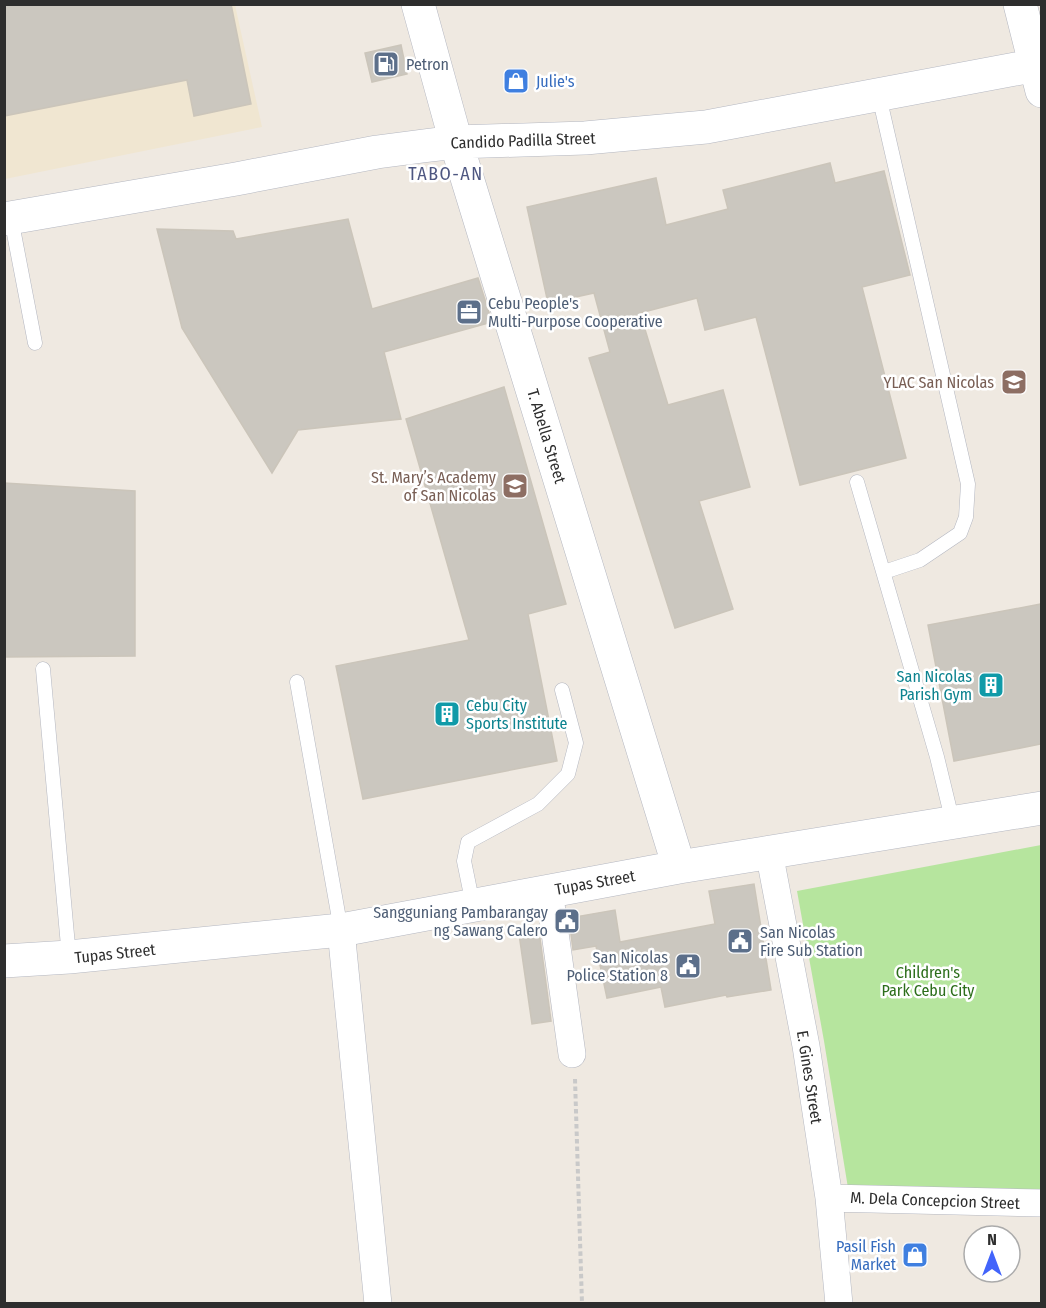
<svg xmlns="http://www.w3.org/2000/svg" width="1046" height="1308" font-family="'Fira Sans Condensed',sans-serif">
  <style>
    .education { fill: #f0e6d1 }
    .green { fill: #b6e59e }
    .building { fill: #cbc7bf; stroke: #cbc5ba; stroke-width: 1.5 }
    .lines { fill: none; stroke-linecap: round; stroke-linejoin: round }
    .lane-casing { stroke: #b4b7c1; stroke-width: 15 }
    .street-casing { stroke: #b4b7c1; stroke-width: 28 }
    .secondary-casing { stroke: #b4b7c1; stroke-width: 34 }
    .path { stroke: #c9c9c9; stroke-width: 4; stroke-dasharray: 4.5 3; stroke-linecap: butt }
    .lane { stroke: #fff; stroke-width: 14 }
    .street { stroke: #fff; stroke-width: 27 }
    .secondary { stroke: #fff; stroke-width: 33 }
    .labels { text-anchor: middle; stroke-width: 5; stroke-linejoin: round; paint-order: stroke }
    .service-label { font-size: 16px; fill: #4e5e75; stroke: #fff; text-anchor: start }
    .shop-label { font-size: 16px; fill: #366cbe; stroke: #fff; text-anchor: start }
    .street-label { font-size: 16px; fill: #2e2e2e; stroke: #fff }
    .education-label { font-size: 16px; fill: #785e54; stroke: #fff; text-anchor: end }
    .culture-label { font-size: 16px; fill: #0d838f; stroke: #fff; text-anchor: end }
    .park-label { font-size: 16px; fill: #2c6e1b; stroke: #fff }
    .neighbourhood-label { font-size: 18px; letter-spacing: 1.5px; fill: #4d5680; stroke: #fff }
  </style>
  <rect width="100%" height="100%" fill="#efe9e1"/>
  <path class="education" d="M 5,5 L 235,5 L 262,127 L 5,179 Z"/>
  <path class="green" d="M 1041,845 L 1041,1192 L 848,1188 L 824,1041 L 797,891 Z"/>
  <path class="building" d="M 4,4 L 231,4 L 251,104 L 194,116 L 187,80 L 4,116 Z
    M 401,45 L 407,74 L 372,82 L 365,53 Z
    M 830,163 L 835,183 L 884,171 L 910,275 L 862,287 L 906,458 L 800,485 L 756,317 L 705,330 L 697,298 L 640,313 L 668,405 L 723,390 L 750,487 L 699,501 L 733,609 L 675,628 L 589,358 L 610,352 L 594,293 L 548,303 L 527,207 L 656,178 L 666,225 L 728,209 L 723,190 Z
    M 348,219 L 372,309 L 478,278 L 492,322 L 384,352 L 401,419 L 298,430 L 272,473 L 182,328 L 157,229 L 233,231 L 236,239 Z
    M 504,387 L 566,604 L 528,614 L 557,761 L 363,799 L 336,666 L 469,640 L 406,419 Z
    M 4,483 L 135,491 L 135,656 L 4,657 Z
    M 1041,604 L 1041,744 L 954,761 L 928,625 Z
    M 754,884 L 771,990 L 727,997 L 726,995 L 665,1007 L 661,987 L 607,998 L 596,946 L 573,950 L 569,918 L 615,910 L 620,942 L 715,924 L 709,891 Z
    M 539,931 L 551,1021 L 532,1024 L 519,934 Z"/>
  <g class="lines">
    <g class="lane-casing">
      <path id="lane" d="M 879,96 L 968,484 L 966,517 L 960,533 L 920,560 L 884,572
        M 11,218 L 35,343
        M 857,482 L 937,757 L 953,823
        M 43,669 L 69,957
        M 297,682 L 341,930
        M 473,905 L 464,861 L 468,842 L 538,804 L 568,774 L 576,743 L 562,690"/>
    </g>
    <g class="street-casing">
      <path id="street" d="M 769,852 L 806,1046 L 829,1198 L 839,1304
        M 549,890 L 572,1054
        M 341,930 L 378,1304
        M 829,1198 L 1042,1203"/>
    </g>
    <g class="secondary-casing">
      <path id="secondary" d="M 418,4 L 456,142 L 679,867
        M 1020,4 L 1042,91
        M 4,219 L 236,179 L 377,152 L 423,146 L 456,142 L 585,138 L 706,127 L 1042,64
        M 4,961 L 69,957 L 341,930 L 679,867 L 1042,808"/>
    </g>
    <path class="path" d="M 575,1079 L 582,1304"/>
    <use href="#lane" class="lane"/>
    <use href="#street" class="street"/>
    <use href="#secondary" class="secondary"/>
  </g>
  <defs>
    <g id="fuel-square" transform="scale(1.35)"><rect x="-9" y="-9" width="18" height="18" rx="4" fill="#5c6f8a" stroke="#fff"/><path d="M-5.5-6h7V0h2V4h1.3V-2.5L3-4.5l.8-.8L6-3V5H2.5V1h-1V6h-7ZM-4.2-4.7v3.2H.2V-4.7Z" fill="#fff"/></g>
    <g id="shop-square" transform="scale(1.35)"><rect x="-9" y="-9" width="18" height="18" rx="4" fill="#3f7fe0" stroke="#fff"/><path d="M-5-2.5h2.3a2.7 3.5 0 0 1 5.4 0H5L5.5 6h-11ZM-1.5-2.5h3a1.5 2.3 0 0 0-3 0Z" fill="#fff"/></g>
    <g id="office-square" transform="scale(1.35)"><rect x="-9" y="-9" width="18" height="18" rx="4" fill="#5c6f8a" stroke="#fff"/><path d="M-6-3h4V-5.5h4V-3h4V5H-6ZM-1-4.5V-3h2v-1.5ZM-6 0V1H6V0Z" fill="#fff"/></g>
    <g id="school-square" transform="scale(1.35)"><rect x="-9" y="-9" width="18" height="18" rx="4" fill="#8d6e63" stroke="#fff"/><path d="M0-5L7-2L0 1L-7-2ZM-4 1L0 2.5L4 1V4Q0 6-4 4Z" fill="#fff"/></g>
    <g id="building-square" transform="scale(1.35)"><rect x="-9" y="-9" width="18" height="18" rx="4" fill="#0f9aa8" stroke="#fff"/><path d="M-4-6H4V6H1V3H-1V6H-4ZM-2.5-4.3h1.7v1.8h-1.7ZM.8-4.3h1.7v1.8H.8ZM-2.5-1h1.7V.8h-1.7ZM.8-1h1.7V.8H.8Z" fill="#fff"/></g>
    <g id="civic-square" transform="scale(1.35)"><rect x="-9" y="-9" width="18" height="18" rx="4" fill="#5c6f8a" stroke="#fff"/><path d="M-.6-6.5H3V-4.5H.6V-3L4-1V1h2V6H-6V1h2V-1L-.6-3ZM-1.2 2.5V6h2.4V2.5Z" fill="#fff"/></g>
  </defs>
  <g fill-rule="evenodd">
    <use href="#fuel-square" x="386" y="64"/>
    <use href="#shop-square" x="516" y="81"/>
    <use href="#office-square" x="469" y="312"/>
    <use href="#school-square" x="1014" y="382"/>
    <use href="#school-square" x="515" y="486"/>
    <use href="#building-square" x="991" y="685"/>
    <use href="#building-square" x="447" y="714"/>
    <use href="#civic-square" x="567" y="921"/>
    <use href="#civic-square" x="740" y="941"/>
    <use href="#civic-square" x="688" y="966"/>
    <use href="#shop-square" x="915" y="1255"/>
  </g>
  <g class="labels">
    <g class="service-label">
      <text x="406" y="70">Petron</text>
      <text x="488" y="309">Cebu People's<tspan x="488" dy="18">Multi-Purpose Cooperative</tspan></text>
      <text x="548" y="918" text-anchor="end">Sangguniang Pambarangay<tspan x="548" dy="18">ng Sawang Calero</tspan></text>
      <text x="760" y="938">San Nicolas<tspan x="760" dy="18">Fire Sub Station</tspan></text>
      <text x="668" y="963" text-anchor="end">San Nicolas<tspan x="668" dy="18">Police Station 8</tspan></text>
    </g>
    <g class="shop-label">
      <text x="536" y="87">Julie's</text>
      <text x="896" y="1252" text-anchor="end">Pasil Fish<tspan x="896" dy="18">Market</tspan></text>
    </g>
    <g class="street-label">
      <text transform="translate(523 140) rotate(-2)" y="6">Candido Padilla Street</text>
      <text transform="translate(547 436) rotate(73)" y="6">T. Abella Street</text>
      <text transform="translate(595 882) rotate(-10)" y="6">Tupas Street</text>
      <text transform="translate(115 953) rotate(-6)" y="6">Tupas Street</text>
      <text transform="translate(810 1077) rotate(81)" y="6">E. Gines Street</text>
      <text transform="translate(935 1200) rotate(2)" y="6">M. Dela Concepcion Street</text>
    </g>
    <g class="education-label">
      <text x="994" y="388">YLAC San Nicolas</text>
      <text x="496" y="483">St. Mary’s Academy<tspan x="496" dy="18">of San Nicolas</tspan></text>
    </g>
    <g class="culture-label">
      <text x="972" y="682">San Nicolas<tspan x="972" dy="18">Parish Gym</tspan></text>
      <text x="466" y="711" text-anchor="start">Cebu City<tspan x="466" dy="18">Sports Institute</tspan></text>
    </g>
    <g class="park-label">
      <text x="928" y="978">Children's<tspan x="928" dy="18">Park Cebu City</tspan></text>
    </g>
    <g class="neighbourhood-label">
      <text x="446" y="180">TABO-AN</text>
    </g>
  </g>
  <rect width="1046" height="1308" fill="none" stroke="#2e2e2e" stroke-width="12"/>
  <g transform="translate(992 1254)"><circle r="28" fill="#ffffff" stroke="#ababab" stroke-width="1.5"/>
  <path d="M0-4.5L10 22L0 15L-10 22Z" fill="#4264fb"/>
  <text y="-9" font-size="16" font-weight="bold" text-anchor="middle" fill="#2e2e2e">N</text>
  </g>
</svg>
